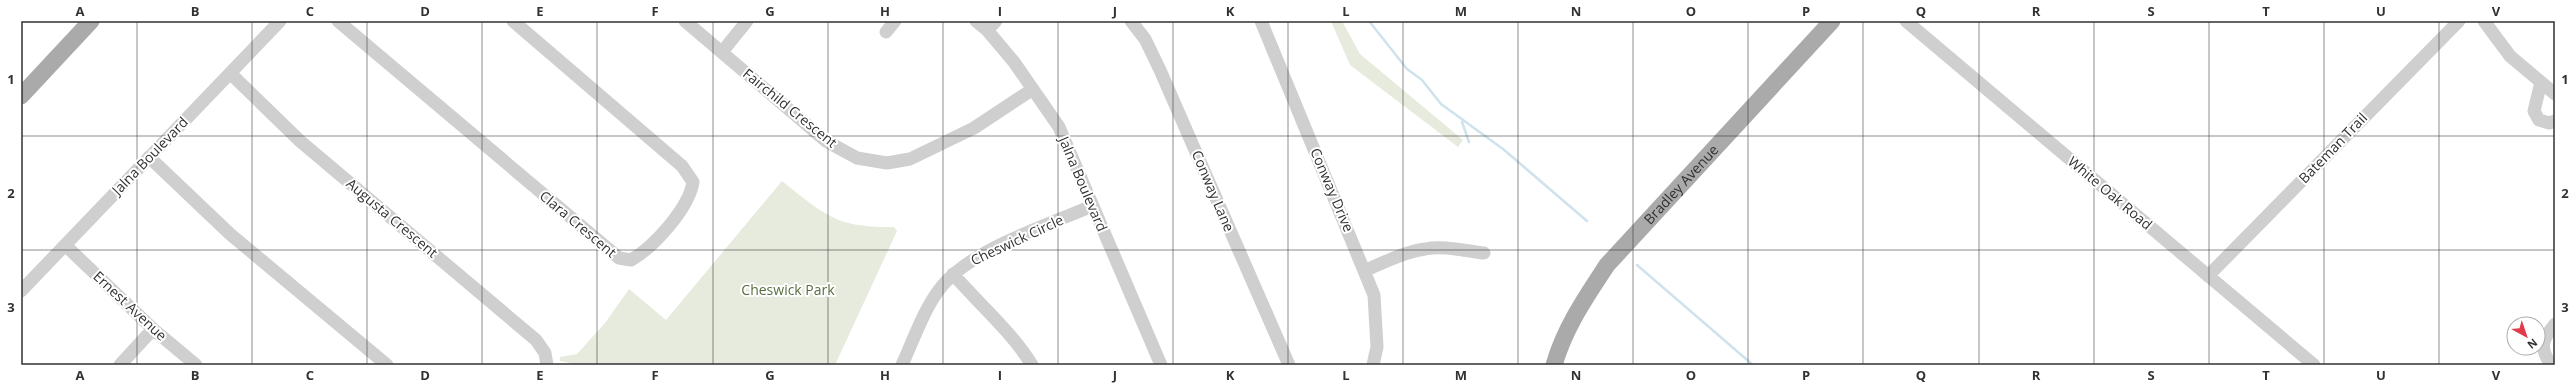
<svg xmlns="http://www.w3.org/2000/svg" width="2576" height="386" font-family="'Open Sans',sans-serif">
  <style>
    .green { fill: #e6ebde }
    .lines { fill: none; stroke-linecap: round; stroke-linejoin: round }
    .stream { stroke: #cfe2ed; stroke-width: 2.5 }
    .minor { stroke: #cfcfcf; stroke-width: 13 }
    .major { stroke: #aaa; stroke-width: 17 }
    .grid { fill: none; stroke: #323232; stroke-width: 1; stroke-opacity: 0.55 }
    .labels { text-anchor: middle; stroke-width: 4; stroke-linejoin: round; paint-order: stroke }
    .street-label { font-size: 14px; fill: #323232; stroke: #fff }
    .park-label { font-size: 14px; fill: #566e3f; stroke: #fff }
    .neatline { fill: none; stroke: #323232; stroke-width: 1.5 }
    .grid-label { font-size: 13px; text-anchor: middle; font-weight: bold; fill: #323232 }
  </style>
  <rect width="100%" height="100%" fill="#fff"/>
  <path class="green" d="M 1331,21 L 1342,21 L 1360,54 L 1463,140 L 1458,147 L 1350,65 Z
    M 782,181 C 825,215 836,228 894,227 L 897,231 L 835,365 L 579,365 L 560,361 L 560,357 L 577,354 L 605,323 L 629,289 L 666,320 Z"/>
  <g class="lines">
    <path class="stream" d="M 1369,21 L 1407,69 L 1422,80 L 1441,104 L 1503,149 L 1587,221
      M 1462,122 L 1469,142
      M 1637,265 L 1753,365"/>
    <path class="minor" d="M 338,21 L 619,258 L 631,260 C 654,247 689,208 693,182 L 682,166 L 513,21
      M 685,21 L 826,141 L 857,158 L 887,163 L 910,159 L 974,128 L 1033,89
      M 976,21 L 987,30 L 1014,62 L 1059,127 L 1161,365
      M 1131,21 L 1145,39 L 1160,70 L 1289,365
      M 1261,21 L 1374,295 L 1377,347 L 1373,365
      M 1906,21 L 2314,365
      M 2484,21 L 2510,56 L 2555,94
      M 987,30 L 996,21
      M 886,32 L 895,21
      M 722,52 L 747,21
      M 230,73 L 300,141 L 536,340 L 545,353 L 547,365
      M 2541,82 L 2534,111 L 2539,120 L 2549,123 L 2555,121
      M 149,157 L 230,234 L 387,365
      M 65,245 L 153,329 L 196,365
      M 1366,270 C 1385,262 1404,252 1425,249 C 1444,245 1465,251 1484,253
      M 953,274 C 979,304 1011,331 1032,365
      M 2208,276 L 2459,21
      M 21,291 L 280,21
      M 120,365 L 153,329
      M 902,365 C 914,339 924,308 942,286 C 974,248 1046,226 1092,206
      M 2551,365 C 2539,347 2542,340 2555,324"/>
    <g class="major">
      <path d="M 21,96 L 91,21"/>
      <path id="s1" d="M 1554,365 C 1565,327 1586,297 1607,265 L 1832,21"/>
    </g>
  </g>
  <path class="grid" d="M 137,21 L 137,365M 252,21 L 252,365M 367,21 L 367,365M 482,21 L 482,365M 597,21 L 597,365M 713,21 L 713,365M 828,21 L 828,365M 943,21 L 943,365M 1058,21 L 1058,365M 1173,21 L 1173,365M 1288,21 L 1288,365M 1403,21 L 1403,365M 1518,21 L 1518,365M 1633,21 L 1633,365M 1748,21 L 1748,365M 1863,21 L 1863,365M 1979,21 L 1979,365M 2094,21 L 2094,365M 2209,21 L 2209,365M 2324,21 L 2324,365M 2439,21 L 2439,365M 21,136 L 2555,136M 21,250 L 2555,250"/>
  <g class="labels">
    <g class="street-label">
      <text transform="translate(790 108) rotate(39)" y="5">Fairchild Crescent</text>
      <text transform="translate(2333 148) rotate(-46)" y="5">Bateman Trail</text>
      <text transform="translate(150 156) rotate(-46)" y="5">Jalna Boulevard</text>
      <text transform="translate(1083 184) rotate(67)" y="5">Jalna Boulevard</text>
      <text dy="5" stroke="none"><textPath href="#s1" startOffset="223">Bradley Avenue</textPath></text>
      <text transform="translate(1332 190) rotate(67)" y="5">Conway Drive</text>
      <text transform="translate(1213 191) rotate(67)" y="5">Conway Lane</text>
      <text transform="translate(2110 193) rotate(40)" y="5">White Oak Road</text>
      <text transform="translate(392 218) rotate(40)" y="5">Augusta Crescent</text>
      <text transform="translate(578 224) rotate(40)" y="5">Clara Crescent</text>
      <text transform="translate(1017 240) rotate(-25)" y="5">Cheswick Circle</text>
      <text transform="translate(130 306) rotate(43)" y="5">Ernest Avenue</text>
    </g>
    <g class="park-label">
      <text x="788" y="295">Cheswick Park</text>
    </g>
  </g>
  <rect width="2576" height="386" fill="none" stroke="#ffffff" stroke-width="44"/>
  <g transform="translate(2526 336) rotate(140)"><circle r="19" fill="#ffffff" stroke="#adadad"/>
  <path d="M0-3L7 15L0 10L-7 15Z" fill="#e23b4c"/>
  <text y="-6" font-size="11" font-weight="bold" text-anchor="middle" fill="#323232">N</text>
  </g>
  <rect x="22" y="22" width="2532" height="342" class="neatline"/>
  <g class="grid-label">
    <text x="80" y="16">A</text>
    <text x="195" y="16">B</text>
    <text x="310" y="16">C</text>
    <text x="425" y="16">D</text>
    <text x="540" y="16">E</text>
    <text x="655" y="16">F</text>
    <text x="770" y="16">G</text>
    <text x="885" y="16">H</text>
    <text x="1000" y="16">I</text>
    <text x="1115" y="16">J</text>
    <text x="1230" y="16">K</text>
    <text x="1346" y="16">L</text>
    <text x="1461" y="16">M</text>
    <text x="1576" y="16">N</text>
    <text x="1691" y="16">O</text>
    <text x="1806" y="16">P</text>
    <text x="1921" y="16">Q</text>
    <text x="2036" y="16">R</text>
    <text x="2151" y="16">S</text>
    <text x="2266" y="16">T</text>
    <text x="2381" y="16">U</text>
    <text x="2496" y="16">V</text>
    <text x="11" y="84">1</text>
    <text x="2565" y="84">1</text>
    <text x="11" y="198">2</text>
    <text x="2565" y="198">2</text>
    <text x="11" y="312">3</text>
    <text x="2565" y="312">3</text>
    <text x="80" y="380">A</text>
    <text x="195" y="380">B</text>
    <text x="310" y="380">C</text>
    <text x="425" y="380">D</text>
    <text x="540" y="380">E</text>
    <text x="655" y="380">F</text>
    <text x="770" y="380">G</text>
    <text x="885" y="380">H</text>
    <text x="1000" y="380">I</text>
    <text x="1115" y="380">J</text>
    <text x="1230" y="380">K</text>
    <text x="1346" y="380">L</text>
    <text x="1461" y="380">M</text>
    <text x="1576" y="380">N</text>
    <text x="1691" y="380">O</text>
    <text x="1806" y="380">P</text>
    <text x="1921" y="380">Q</text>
    <text x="2036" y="380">R</text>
    <text x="2151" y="380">S</text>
    <text x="2266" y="380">T</text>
    <text x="2381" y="380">U</text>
    <text x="2496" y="380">V</text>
  </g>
</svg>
